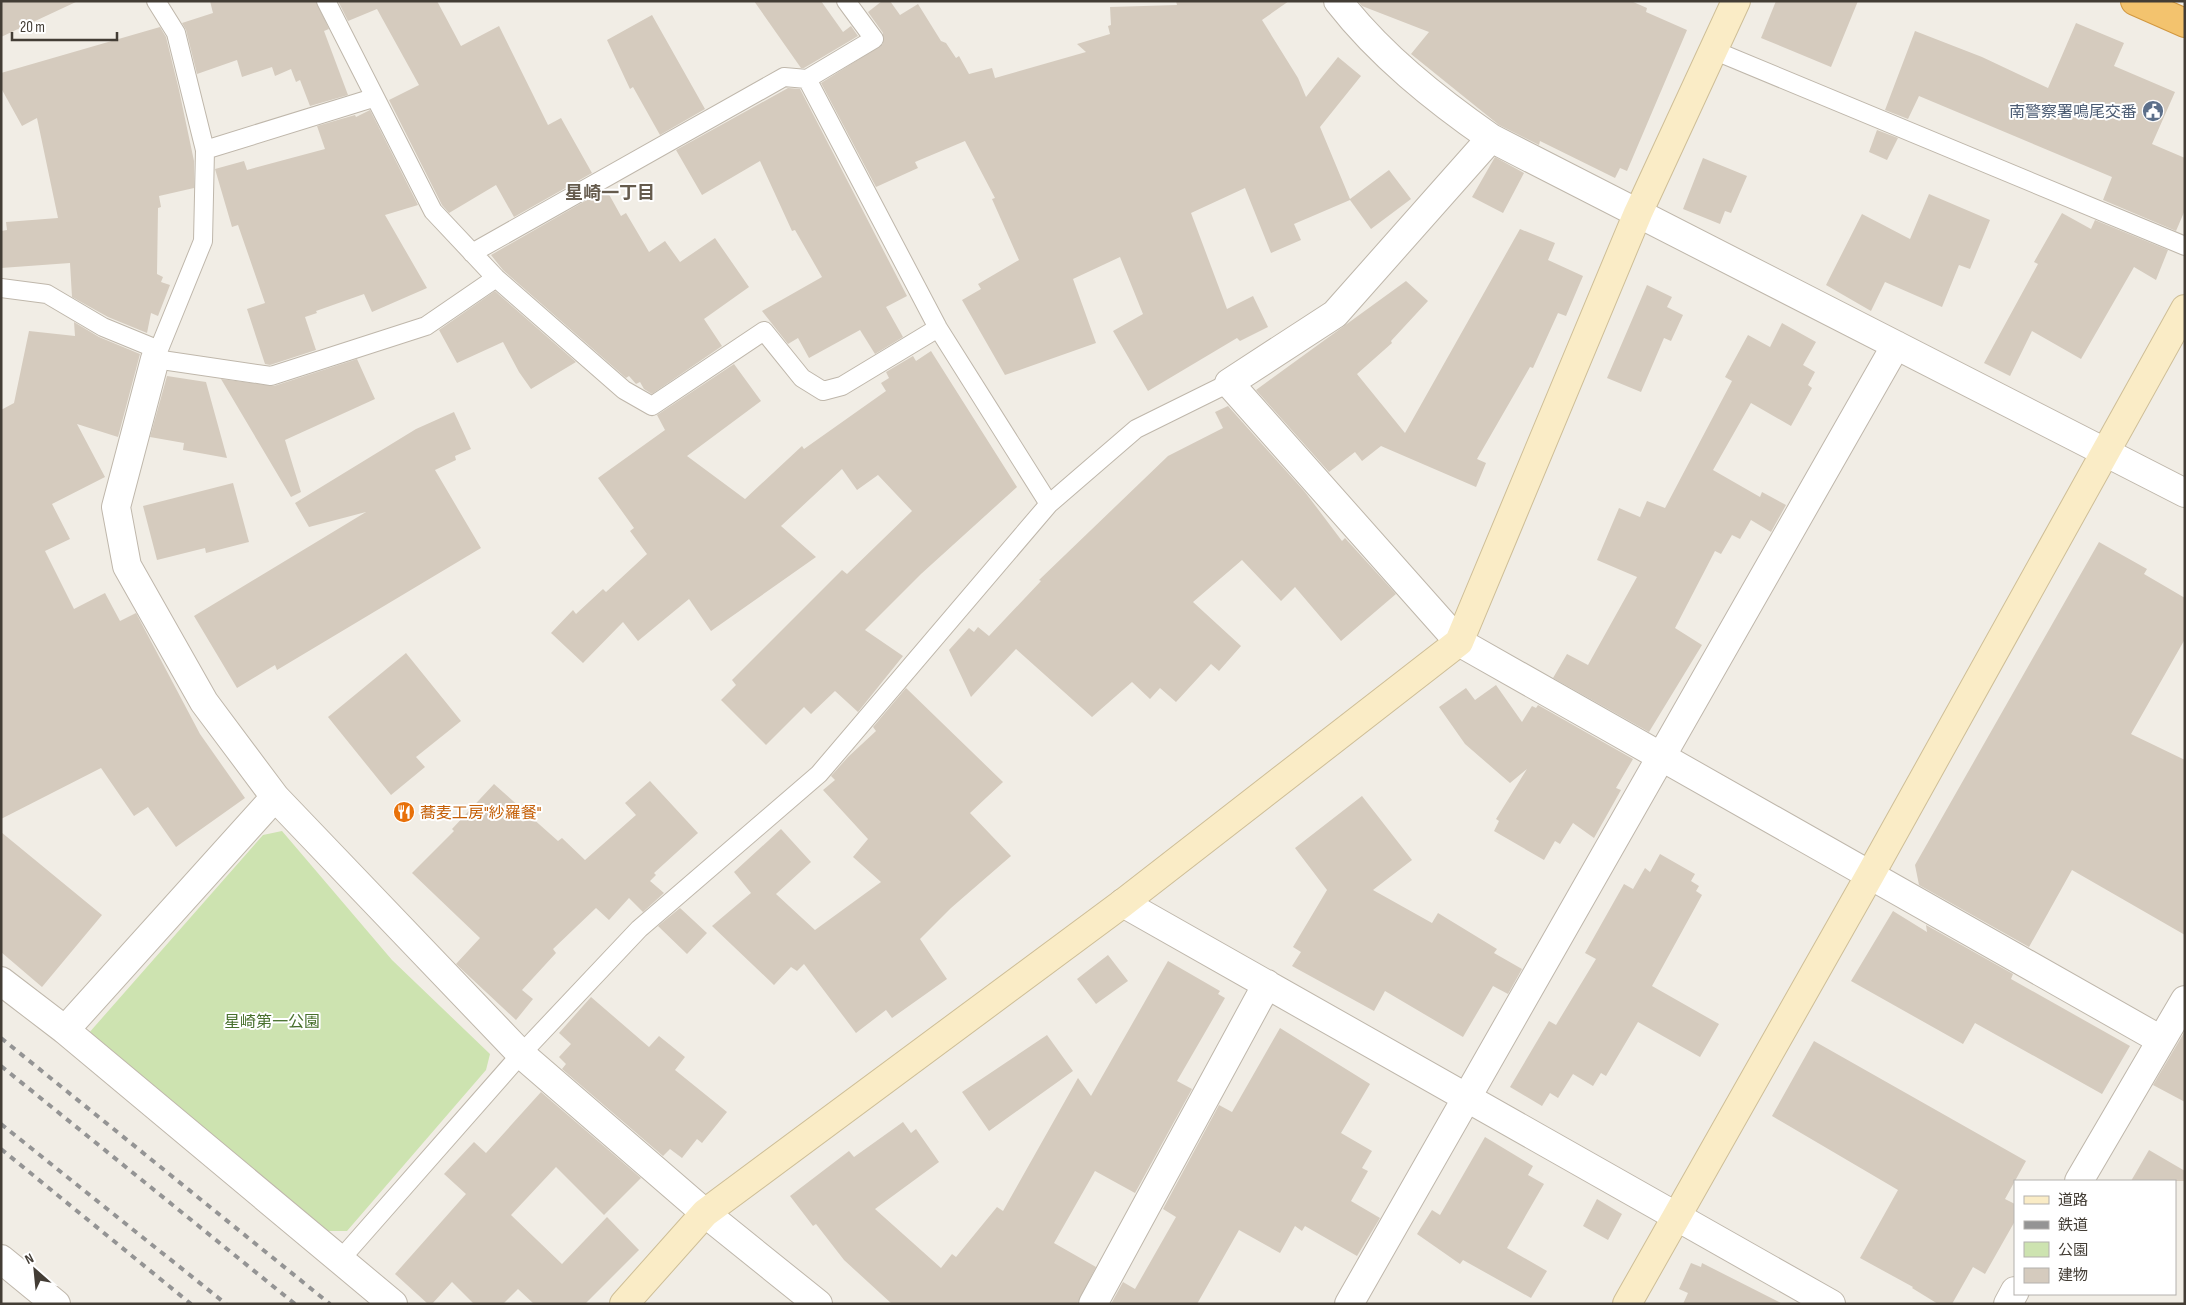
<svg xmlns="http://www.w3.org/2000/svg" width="2186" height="1305" font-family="'Sofia Sans Condensed','Noto Sans JP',sans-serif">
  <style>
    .green { fill: #cde3b0 }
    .building { fill: #d5cbbe }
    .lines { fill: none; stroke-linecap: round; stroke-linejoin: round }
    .lane-casing { stroke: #bfb7ab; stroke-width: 20 }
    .street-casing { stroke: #bfb7ab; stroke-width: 30 }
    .secondary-casing { stroke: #cebe97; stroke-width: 30 }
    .highway-casing { stroke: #d1973f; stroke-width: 30 }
    .lane { stroke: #fff; stroke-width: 18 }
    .street { stroke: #fff; stroke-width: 28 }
    .secondary { stroke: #faecc6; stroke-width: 28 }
    .highway { stroke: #f3c36e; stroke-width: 28 }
    .rail { stroke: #949494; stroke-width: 4; stroke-dasharray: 6 6; stroke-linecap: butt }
    .labels { text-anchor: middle; stroke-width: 4; stroke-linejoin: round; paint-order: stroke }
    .service-label { font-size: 16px; fill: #4e5e75; stroke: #fff; text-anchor: end }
    .food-label { font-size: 16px; fill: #c56008; stroke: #fff; text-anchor: start }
    .park-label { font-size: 16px; fill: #48702d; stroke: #fff }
    .neighbourhood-label { font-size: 18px; font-weight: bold; fill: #655b4d; stroke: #fff }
  </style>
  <rect width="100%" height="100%" fill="#f1ede5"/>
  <path class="green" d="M 282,831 L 392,960 L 490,1054 L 486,1070 L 347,1231 L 322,1231 L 88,1034 L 263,835 Z"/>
  <path class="building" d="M 1,1 L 78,1 L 1,37 Z
    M 210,1 L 316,1 L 329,29 L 324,31 L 348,95 L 310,106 L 300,80 L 296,82 L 291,69 L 275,76 L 272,67 L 242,77 L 237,60 L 197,74 L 186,30 L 182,23 L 213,13 Z
    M 338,1 L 437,1 L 461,46 L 499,26 L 548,125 L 561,118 L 592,173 L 514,217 L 496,185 L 449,213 L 442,205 L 389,100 L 419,85 L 377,9 L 348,21 Z
    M 754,1 L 821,1 L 843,32 L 851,26 L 858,36 L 804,68 L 801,68 Z
    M 882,1 L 890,1 L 900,15 L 918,4 L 941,41 L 946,43 L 956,58 L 959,56 L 969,74 L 992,68 L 995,78 L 1086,52 L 1077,44 L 1110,34 L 1108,26 L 1111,25 L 1110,7 L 1177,5 L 1176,1 L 1289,1 L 1262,20 L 1298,78 L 1306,97 L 1338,57 L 1361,76 L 1320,127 L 1350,199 L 1389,170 L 1411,199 L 1371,229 L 1350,200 L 1294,224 L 1301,240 L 1271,253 L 1245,188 L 1191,213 L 1227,309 L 1253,296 L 1268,327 L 1240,341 L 1237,338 L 1148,391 L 1113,331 L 1143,314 L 1120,257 L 1073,279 L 1096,343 L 1005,375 L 962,300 L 981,289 L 978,284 L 1019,260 L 992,199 L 995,198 L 965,141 L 915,162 L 918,168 L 876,187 L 821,83 L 883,44 L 883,33 L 868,12 Z
    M 1358,1 L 1631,1 L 1647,8 L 1646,12 L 1687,30 L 1627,171 L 1620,168 L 1615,178 L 1540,141 L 1539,145 L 1499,125 L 1411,54 L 1429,32 L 1362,6 Z
    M 1776,1 L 1858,1 L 1831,67 L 1761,38 Z
    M 652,15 L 705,109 L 660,135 L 633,87 L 630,89 L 607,40 Z
    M 2076,23 L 2124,43 L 2114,66 L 2175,92 L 2152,144 L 2185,158 L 2185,210 L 2176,231 L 2103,200 L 2112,177 L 1919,96 L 1908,119 L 1885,110 L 1915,31 L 1982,57 L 2048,88 Z
    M 160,27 L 166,37 L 179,90 L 194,161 L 194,188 L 159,196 L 161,207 L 158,208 L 157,274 L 163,277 L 161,282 L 170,285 L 158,316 L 151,313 L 147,333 L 108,317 L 72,297 L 70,263 L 1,268 L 1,231 L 7,230 L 6,222 L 58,218 L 37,118 L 22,126 L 1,88 L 1,73 Z
    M 788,88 L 800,89 L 907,296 L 886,307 L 903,337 L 875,354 L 860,330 L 809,358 L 798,338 L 788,344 L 762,311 L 822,277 L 795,230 L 792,231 L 760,161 L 702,195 L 676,150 Z
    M 370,110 L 418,205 L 385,215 L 427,288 L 372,312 L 364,294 L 316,311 L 317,313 L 305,317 L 316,350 L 270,365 L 265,364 L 247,309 L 265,303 L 238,225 L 232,227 L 215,169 L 244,161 L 247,170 L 325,149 L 317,126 L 355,115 L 356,117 Z
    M 1877,130 L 1898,138 L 1887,160 L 1869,152 Z
    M 1495,157 L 1524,173 L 1503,213 L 1472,197 Z
    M 1703,158 L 1747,176 L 1731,213 L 1725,211 L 1720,224 L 1683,209 Z
    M 606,189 L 621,216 L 626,213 L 649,252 L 665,241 L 680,262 L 715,238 L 749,287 L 704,319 L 722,346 L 652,394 L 644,389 L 640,382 L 636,384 L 629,376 L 626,378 L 503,270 L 491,255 Z
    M 1929,194 L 1990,220 L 1970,269 L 1959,265 L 1942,307 L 1885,282 L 1871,311 L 1826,285 L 1862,214 L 1910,239 Z
    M 2062,213 L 2091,229 L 2095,220 L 2168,250 L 2156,280 L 2134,267 L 2081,359 L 2032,331 L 2010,376 L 1984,363 L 2038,264 L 2034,262 Z
    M 1520,229 L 1555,243 L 1548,260 L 1583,276 L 1566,316 L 1558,313 L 1533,368 L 1530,367 L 1477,459 L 1486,463 L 1476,487 L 1381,446 L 1362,461 L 1355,452 L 1329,472 L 1256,390 L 1406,281 L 1428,301 L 1391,341 L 1392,343 L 1357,374 L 1405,433 Z
    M 1647,285 L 1672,297 L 1667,307 L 1683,315 L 1671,341 L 1664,338 L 1641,392 L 1607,378 Z
    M 495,291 L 576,362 L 531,389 L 519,372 L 503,342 L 457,363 L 439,330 Z
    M 74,322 L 99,337 L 140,354 L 118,437 L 77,424 L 105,477 L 52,504 L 70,539 L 45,551 L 74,609 L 105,593 L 120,621 L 136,613 L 200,734 L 245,798 L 176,847 L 148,807 L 134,816 L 101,768 L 1,819 L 1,410 L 14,403 L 29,331 L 75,336 Z
    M 1782,323 L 1816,342 L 1803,365 L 1815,372 L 1808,385 L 1812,388 L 1791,426 L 1751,403 L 1713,470 L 1760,497 L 1762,492 L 1786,505 L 1771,532 L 1751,520 L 1740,539 L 1732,535 L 1721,554 L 1715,551 L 1675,628 L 1702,645 L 1649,732 L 1553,678 L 1567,654 L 1588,665 L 1637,577 L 1597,560 L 1619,508 L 1640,517 L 1647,501 L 1665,508 L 1732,381 L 1725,377 L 1748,335 L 1770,347 Z
    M 931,351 L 1017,487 L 921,574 L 865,630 L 903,656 L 858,712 L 835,691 L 811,714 L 804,707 L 766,745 L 721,700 L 736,685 L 732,680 L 842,570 L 847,574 L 912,511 L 878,475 L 857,490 L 842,469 L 781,526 L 816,557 L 711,631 L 689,599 L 638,641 L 623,622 L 583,663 L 551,633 L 573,610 L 576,614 L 603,589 L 606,592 L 647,554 L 630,531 L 634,528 L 598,478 L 665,430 L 657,415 L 734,364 L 761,401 L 687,456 L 745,499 L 802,446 L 804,449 L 886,391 L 881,383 L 889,378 L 886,372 L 913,356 L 916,361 Z
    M 357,359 L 375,399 L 285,440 L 301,492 L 291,497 L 221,379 L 274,386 Z
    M 167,376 L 206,382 L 227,458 L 183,450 L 184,443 L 150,437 Z
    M 1228,406 L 1305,492 L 1342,541 L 1345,538 L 1396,594 L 1341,641 L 1295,587 L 1281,601 L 1242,560 L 1193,602 L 1241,646 L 1219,671 L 1211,664 L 1176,702 L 1160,688 L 1150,699 L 1132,682 L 1092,717 L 1016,649 L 971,697 L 949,650 L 969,628 L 974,632 L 978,627 L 989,636 L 1041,581 L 1039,580 L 1168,456 L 1223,428 L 1215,412 Z
    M 454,412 L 471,449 L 455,456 L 456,460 L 435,470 L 481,548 L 277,670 L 275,665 L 237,688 L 194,616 L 366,512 L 309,527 L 295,503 L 416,429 Z
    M 233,483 L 249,542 L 206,553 L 205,548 L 157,560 L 143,506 Z
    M 2099,542 L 2147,569 L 2144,574 L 2185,598 L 2185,639 L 2131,734 L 2185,760 L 2185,935 L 2072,870 L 2029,947 L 1919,885 L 1915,865 Z
    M 406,653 L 461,721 L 416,757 L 425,767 L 391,795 L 328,717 Z
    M 1496,685 L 1522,722 L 1532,706 L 1536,708 L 1538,705 L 1633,759 L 1616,788 L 1621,790 L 1594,838 L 1573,823 L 1560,844 L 1555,841 L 1544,860 L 1494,831 L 1499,821 L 1496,819 L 1527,769 L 1510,783 L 1465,744 L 1439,707 L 1466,688 L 1475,700 Z
    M 906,688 L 1003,782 L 970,813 L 1011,856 L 951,908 L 920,939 L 947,979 L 892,1018 L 886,1010 L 856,1033 L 804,964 L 797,971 L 791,967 L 774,985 L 712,926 L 751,893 L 734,872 L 781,829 L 811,862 L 776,894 L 815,930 L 881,882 L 853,857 L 868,839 L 823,790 L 835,780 L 831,776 L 848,757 L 876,731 L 873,727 Z
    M 650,781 L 698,833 L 654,873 L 656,875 L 650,881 L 664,893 L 643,912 L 629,898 L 609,920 L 596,908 L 553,949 L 556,953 L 522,990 L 533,999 L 516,1020 L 456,964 L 480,938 L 412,873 L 454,831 L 452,829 L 494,784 L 558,841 L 562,838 L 585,860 L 636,815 L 625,803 Z
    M 1362,796 L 1412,860 L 1373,890 L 1432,923 L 1438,913 L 1497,949 L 1494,953 L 1522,969 L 1508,994 L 1493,986 L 1463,1037 L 1385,991 L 1374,1011 L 1292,966 L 1301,952 L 1293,947 L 1327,890 L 1295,848 Z
    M 1,832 L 102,915 L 42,987 L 1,952 Z
    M 1660,854 L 1695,874 L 1691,881 L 1699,886 L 1696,891 L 1702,895 L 1652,986 L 1719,1024 L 1700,1057 L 1638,1022 L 1606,1076 L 1601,1073 L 1593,1086 L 1573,1074 L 1558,1098 L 1550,1093 L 1542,1106 L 1510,1087 L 1549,1021 L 1556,1025 L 1596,959 L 1585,953 L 1624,884 L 1633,889 L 1645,868 L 1650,872 Z
    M 680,908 L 707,933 L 687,954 L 658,926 Z
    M 1893,911 L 1927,932 L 1926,925 L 2013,974 L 2011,979 L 2130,1046 L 2102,1094 L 1975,1023 L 1963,1044 L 1851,981 Z
    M 1108,955 L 1128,981 L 1096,1004 L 1077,979 Z
    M 1168,961 L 1220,991 L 1218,994 L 1225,998 L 1177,1081 L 1192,1089 L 1135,1193 L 1095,1171 L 1054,1243 L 1096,1267 L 1077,1304 L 892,1304 L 844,1260 L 816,1224 L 813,1226 L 790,1196 L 849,1151 L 854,1157 L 903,1122 L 911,1133 L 916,1129 L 939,1162 L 875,1209 L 941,1268 L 952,1254 L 956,1257 L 997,1207 L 1003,1211 L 1078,1078 L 1091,1096 Z
    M 591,997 L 649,1047 L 659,1036 L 685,1057 L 675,1070 L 727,1112 L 702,1143 L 697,1139 L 682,1158 L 670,1149 L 663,1156 L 562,1069 L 566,1064 L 559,1057 L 571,1044 L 559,1033 Z
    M 1280,1028 L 1370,1084 L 1341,1133 L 1372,1151 L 1362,1168 L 1368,1171 L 1351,1201 L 1380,1218 L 1357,1256 L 1305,1226 L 1302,1231 L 1295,1226 L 1280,1253 L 1239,1230 L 1197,1304 L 1111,1304 L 1123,1282 L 1135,1289 L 1176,1217 L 1163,1209 L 1219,1105 L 1232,1112 Z
    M 2185,1031 L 2185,1102 L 2153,1085 Z
    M 1047,1035 L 1073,1071 L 989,1131 L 962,1092 Z
    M 1814,1041 L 2026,1161 L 2005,1199 L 2015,1204 L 2015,1221 L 1985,1274 L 1973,1267 L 1952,1304 L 1938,1304 L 1912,1288 L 1913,1287 L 1860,1258 L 1898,1190 L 1772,1116 Z
    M 541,1092 L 641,1178 L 604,1215 L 556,1167 L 511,1215 L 562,1264 L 607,1217 L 639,1250 L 585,1304 L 534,1304 L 518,1289 L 503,1304 L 474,1304 L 452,1282 L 432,1304 L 428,1304 L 395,1274 L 466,1194 L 444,1174 L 474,1142 L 486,1153 Z
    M 1485,1137 L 1533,1166 L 1528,1175 L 1544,1184 L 1507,1248 L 1547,1271 L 1531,1298 L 1463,1260 L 1460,1264 L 1417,1234 L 1432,1210 L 1440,1215 Z
    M 2149,1150 L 2185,1171 L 2185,1181 L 2131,1181 Z
    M 1597,1199 L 1622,1214 L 1608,1240 L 1583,1226 Z
    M 1691,1263 L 1701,1267 L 1702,1263 L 1783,1304 L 1683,1304 L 1688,1293 L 1679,1289 Z"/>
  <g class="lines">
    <g class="lane-casing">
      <path id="lane" d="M 156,1 L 176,33 L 205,150 L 203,241 L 155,359 L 271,376 L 426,326 L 496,278
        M 326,1 L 433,211 L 496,278 L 624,390 L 652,406 L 764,331 L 802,378 L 823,391 L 842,386 L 938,328
        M 1713,50 L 2185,246
        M 807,79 L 938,328 L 1049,504
        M 205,150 L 373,98
        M 472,253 L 784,77 L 807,79 L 874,39 L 846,1
        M 1,288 L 47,294 L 103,327 L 159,350
        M 339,1261 L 521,1054 L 639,929 L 819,774 L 1049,504 L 1136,429 L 1229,383"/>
    </g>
    <g class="street-casing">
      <path id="street" d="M 1338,1 C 1380,55 1435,99 1491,138 L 2185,493
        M 1491,138 L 1335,314 L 1229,383 L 1459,642 L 2161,1040
        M 155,359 L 116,507 L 127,566 L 204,702 L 275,797 L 521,1054 L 705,1213 L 818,1304
        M 1123,903 L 1831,1304
        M 1,981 L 65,1030 L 393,1304
        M 65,1030 L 275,797
        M 2079,1181 L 2185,1000
        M 1,1259 L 56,1304
        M 1093,1304 L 1267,984
        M 1349,1304 L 1896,345
        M 2008,1304 L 2015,1291"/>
    </g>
    <g class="secondary-casing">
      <path id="secondary" d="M 624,1304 L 705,1213 L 1123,903 L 1459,642 L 1638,213 L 1736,1
        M 1627,1304 L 1870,875 L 2185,309"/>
    </g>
    <g class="highway-casing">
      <path id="highway" d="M 2135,1 L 2185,23"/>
    </g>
    <use href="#lane" class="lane"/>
    <use href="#street" class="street"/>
    <use href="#secondary" class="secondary"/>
    <use href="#highway" class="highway"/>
    <path class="rail" d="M 1,1038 L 330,1304
      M 1,1066 L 295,1304
      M 1,1124 L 226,1304
      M 1,1149 L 191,1304"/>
  </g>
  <defs>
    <g id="civic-disc" transform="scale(1.125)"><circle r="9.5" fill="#5c6f8a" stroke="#fff"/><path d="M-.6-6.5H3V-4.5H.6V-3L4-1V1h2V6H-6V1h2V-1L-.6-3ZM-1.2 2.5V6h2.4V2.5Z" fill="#fff"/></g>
    <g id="restaurant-disc" transform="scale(1.125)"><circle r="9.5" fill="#e8710a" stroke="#fff"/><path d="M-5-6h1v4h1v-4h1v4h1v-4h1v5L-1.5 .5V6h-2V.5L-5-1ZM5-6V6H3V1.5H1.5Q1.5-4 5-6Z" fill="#fff"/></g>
  </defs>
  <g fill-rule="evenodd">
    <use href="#civic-disc" x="2153" y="111"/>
    <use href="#restaurant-disc" x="404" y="812"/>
  </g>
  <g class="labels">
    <g class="service-label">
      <text x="2137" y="117">南警察署鳴尾交番</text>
    </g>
    <g class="food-label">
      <text x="420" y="818">蕎麦工房"紗羅餐"</text>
    </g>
    <g class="park-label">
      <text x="272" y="1027">星崎第一公園</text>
    </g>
    <g class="neighbourhood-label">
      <text x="610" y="199">星崎一丁目</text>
    </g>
  </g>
  <rect width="2186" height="1305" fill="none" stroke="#433d35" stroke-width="5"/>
  <rect x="2014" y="1180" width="162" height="115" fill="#ffffff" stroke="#b4b1ae"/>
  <rect x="2024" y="1196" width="25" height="8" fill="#faecc6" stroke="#b4b1ae"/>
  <text x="2058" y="1205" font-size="15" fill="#433d35">道路</text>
  <rect x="2024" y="1221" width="25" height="8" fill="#949494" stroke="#b4b1ae"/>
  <text x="2058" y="1230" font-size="15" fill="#433d35">鉄道</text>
  <rect x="2024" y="1242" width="25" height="15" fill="#cde3b0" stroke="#b4b1ae"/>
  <text x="2058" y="1255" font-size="15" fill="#433d35">公園</text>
  <rect x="2024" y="1268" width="25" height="15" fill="#d5cbbe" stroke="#b4b1ae"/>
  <text x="2058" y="1280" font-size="15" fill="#433d35">建物</text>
  <g transform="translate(35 1270) rotate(333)" stroke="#ffffff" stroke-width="4" paint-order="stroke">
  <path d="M0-4L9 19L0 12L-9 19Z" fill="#433d35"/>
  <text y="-8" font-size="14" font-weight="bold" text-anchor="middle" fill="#433d35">N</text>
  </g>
  <path d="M12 32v8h105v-8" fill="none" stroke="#433d35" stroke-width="2.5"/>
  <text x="20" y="32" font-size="15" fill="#433d35" stroke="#ffffff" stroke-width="4" paint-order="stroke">20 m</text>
</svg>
